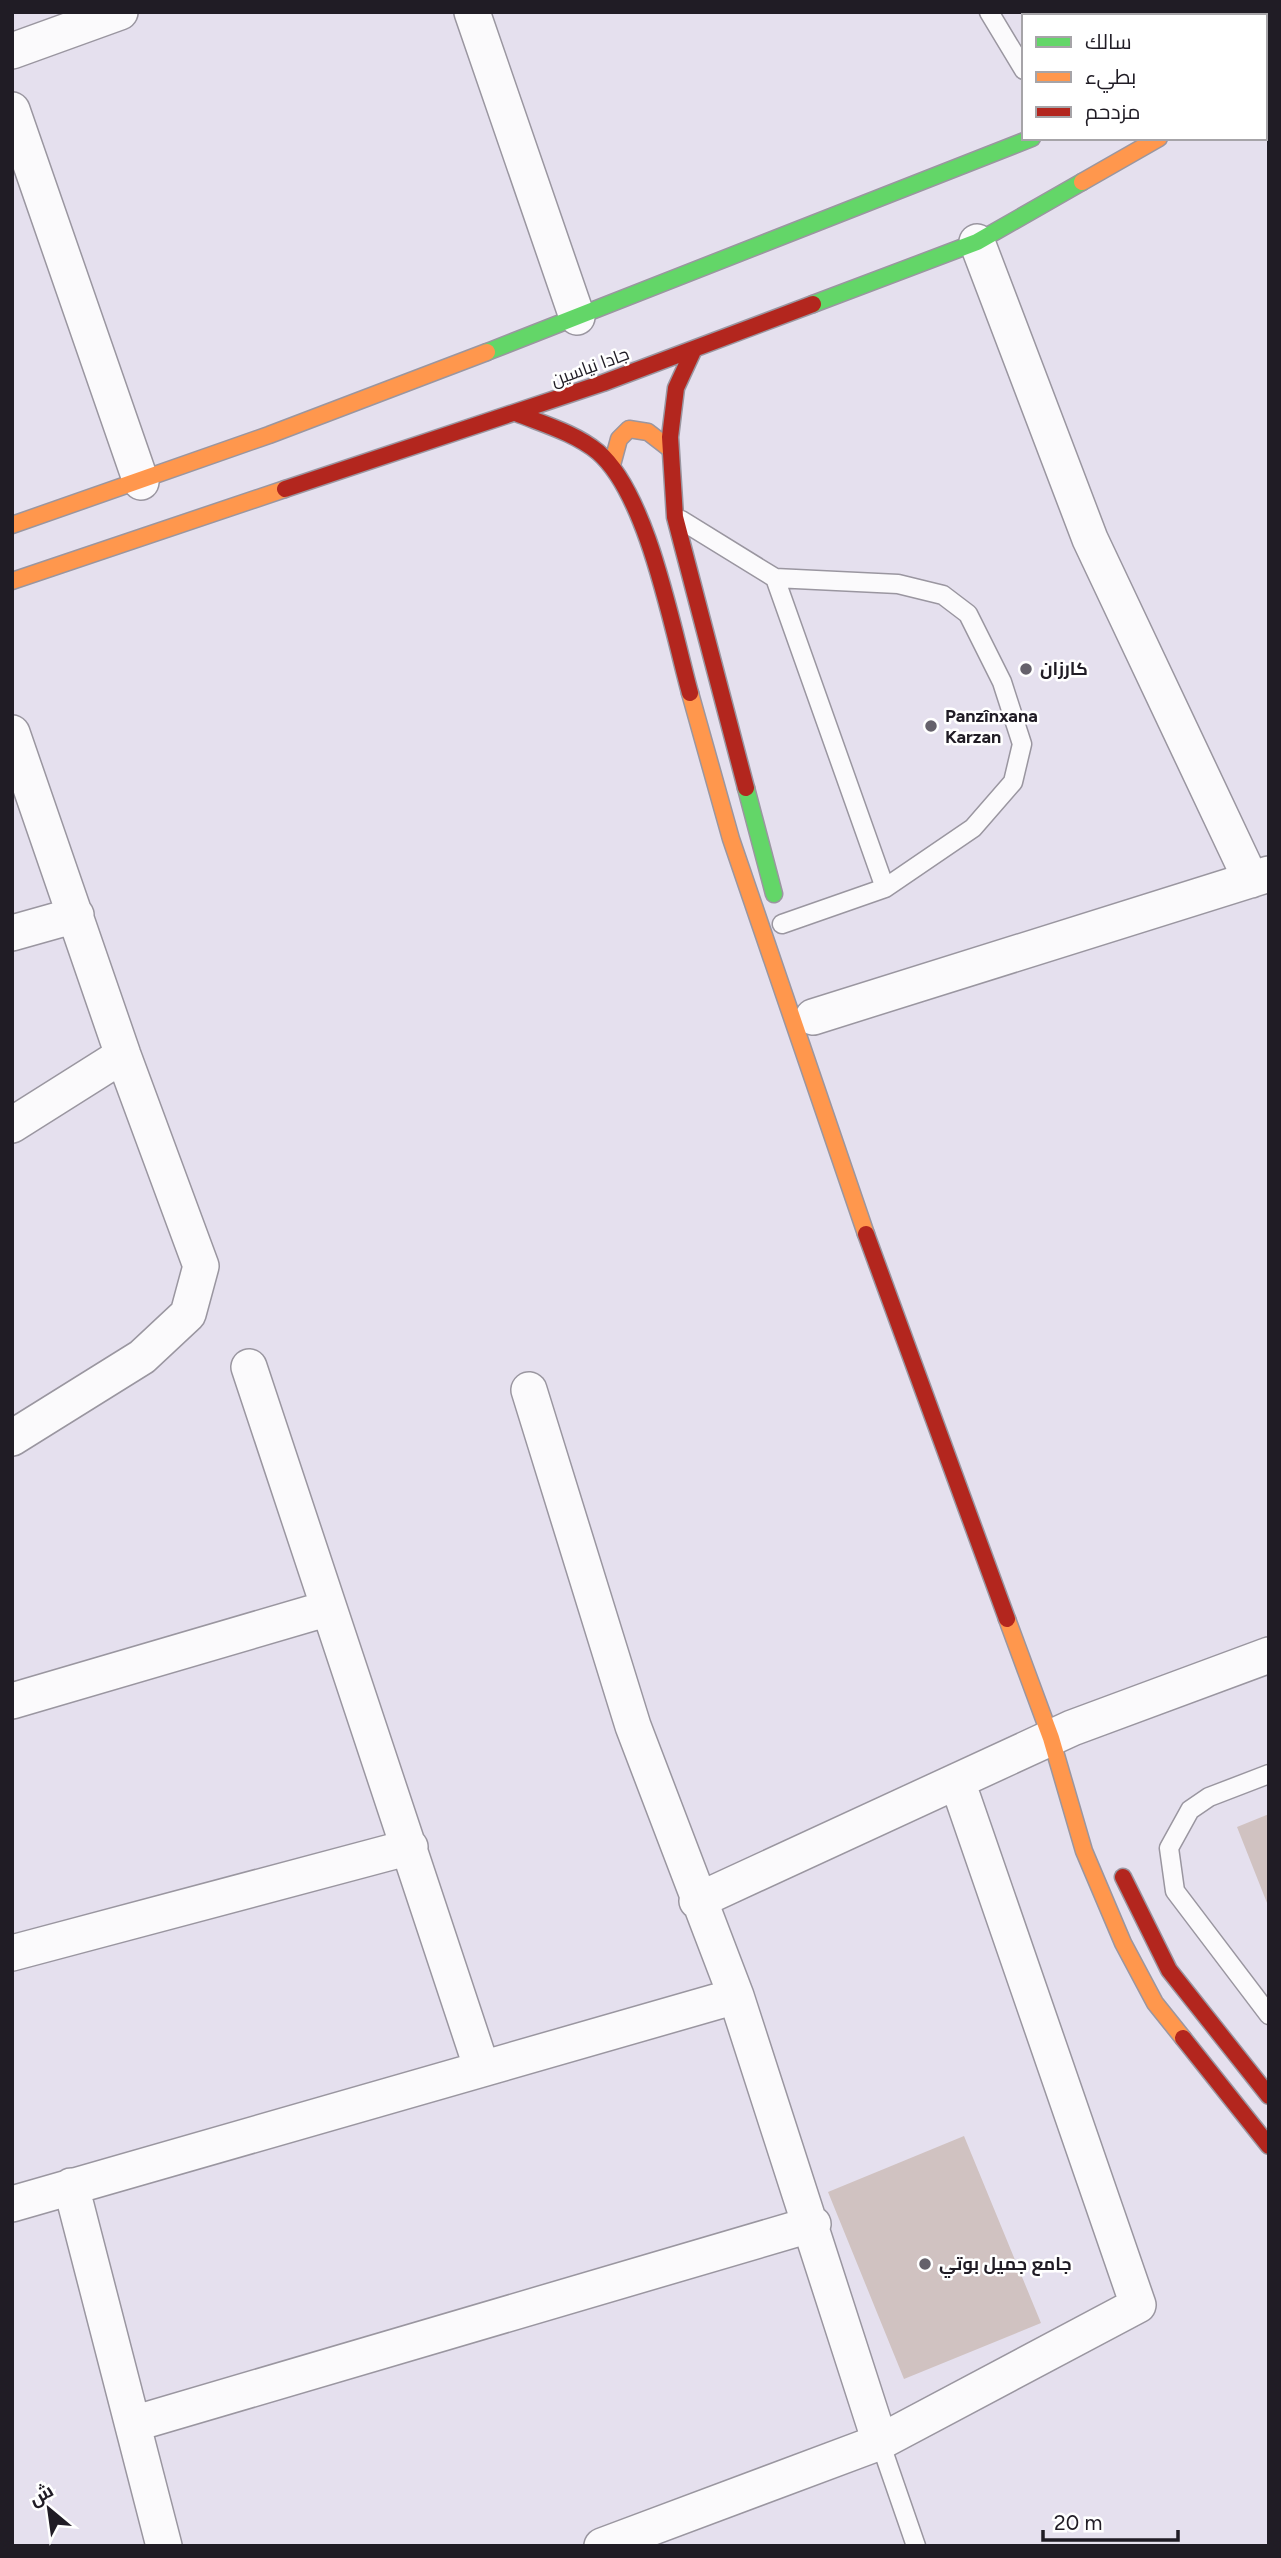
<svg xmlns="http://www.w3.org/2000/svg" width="1281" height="2558" font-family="Figtree,Cairo,sans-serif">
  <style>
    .building { fill: #d0c2c1 }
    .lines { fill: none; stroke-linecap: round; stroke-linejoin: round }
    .lane-casing { stroke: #9a96a0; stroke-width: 21 }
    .street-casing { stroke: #9a96a0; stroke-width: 38 }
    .fast-casing { stroke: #9a96a0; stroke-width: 19 }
    .slow-casing { stroke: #9a96a0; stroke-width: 19 }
    .jam-casing { stroke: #9a96a0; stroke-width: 19 }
    .lane { stroke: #fbfafc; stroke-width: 18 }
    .street { stroke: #fbfafc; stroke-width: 35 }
    .fast { stroke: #63d668; stroke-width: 16 }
    .slow { stroke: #ff974d; stroke-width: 16 }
    .jam { stroke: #b3261e; stroke-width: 16 }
    .poi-dot { fill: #65616b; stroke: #fff; stroke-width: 2.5 }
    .labels { text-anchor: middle; stroke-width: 5; stroke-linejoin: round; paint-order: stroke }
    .street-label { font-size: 18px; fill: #201c25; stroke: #fff }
    .poi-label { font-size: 18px; font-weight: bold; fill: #201c25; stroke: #fff; text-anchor: start }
  </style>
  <rect width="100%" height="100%" fill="#e5e0ee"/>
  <path class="building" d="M 1269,1814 L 1269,1908 L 1237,1827 Z
    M 964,2136 L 1041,2323 L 904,2379 L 828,2192 Z"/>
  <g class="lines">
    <g class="lane-casing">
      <path id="lane" d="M 989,12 L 1024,70
        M 681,520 L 775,578 L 898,584 L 943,595 L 968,614 L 1002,682 L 1022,744 L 1013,782 L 973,828 L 885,888 L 782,924
        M 775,578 L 885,888
        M 1269,1774 L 1209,1797 L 1190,1810 L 1169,1848 L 1175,1891 L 1269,2015
        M 880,2442 L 916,2546"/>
    </g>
    <g class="street-casing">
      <path id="street" d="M 472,12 L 577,317
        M 12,51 L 120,12
        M 12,110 L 141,482
        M 977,242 L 1090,539 L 1251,880
        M 12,733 L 123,1055 L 201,1266 L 188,1314 L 142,1357 L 12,1438
        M 12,933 L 76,915
        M 813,1017 L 1269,874
        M 12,1125 L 123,1055
        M 249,1367 L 482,2069
        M 529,1390 L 633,1726 L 736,1996 L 880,2442
        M 12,1701 L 329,1608
        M 697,1901 L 1072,1728 L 1269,1655
        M 12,1953 L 410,1847
        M 71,2186 L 164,2546
        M 12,2204 L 736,1996
        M 133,2424 L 813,2224
        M 602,2546 L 880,2442 L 1138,2305 L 957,1781"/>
    </g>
    <g class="fast-casing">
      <path id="fast" d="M 813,304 L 977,242 L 1082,182
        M 487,352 L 1032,138
        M 746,788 L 774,894"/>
    </g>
    <g class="slow-casing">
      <path id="slow" d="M 1265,78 L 1269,76
        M 1082,182 L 1159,138
        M 612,465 L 619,439 L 629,429 L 648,432 L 670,449
        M 12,525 L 269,435 L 487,352
        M 12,581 L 285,489
        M 690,693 L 731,839 L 866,1234
        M 1007,1619 L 1051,1738 L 1084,1851 L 1123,1943 L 1155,2003 L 1183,2038"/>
    </g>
    <g class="jam-casing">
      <path id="jam" d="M 1241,16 L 1247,12
        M 694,349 L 676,388 L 670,437 L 675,517 L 746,788
        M 516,413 C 543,424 575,433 598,452 C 648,495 672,628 690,693
        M 285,489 L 603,383 L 813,304
        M 866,1234 L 1007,1619
        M 1123,1877 L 1169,1970 L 1269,2096
        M 1183,2038 L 1269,2146"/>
    </g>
    <use href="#lane" class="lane"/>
    <use href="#street" class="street"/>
    <use href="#fast" class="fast"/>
    <use href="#slow" class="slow"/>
    <use href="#jam" class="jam"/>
  </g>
  <g class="poi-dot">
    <circle cx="1026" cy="669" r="7"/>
    <circle cx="931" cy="726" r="7"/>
    <circle cx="925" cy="2264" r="7"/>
  </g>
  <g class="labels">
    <g class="street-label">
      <text transform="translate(590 367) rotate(-20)" y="6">جادا نیاسین</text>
    </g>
    <g class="poi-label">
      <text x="1040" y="675">كارزان</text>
      <text x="945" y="722">Panzînxana<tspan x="945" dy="21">Karzan</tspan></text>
      <text x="939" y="2270">جامع جميل بوتي</text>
    </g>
  </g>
  <rect width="1281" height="2558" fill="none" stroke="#201c25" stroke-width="28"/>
  <rect x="1022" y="14" width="245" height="126" fill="#ffffff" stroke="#a6a4a8" stroke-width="2"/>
  <rect x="1036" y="37" width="35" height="10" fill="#63d668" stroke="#a6a4a8" stroke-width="2"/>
  <text x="1085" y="49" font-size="21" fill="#201c25">سالك</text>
  <rect x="1036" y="72" width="35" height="10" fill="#ff974d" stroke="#a6a4a8" stroke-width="2"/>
  <text x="1085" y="84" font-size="21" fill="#201c25">بطيء</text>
  <rect x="1036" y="107" width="35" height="10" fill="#b3261e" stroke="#a6a4a8" stroke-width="2"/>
  <text x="1085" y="119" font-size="21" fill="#201c25">مزدحم</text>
  <g transform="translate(49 2509) rotate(331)" stroke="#ffffff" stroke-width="5" paint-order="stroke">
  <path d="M0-5L12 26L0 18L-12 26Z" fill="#201c25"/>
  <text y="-10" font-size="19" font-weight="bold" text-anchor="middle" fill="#201c25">ش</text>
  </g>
  <path d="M1043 2530v10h135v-10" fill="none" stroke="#201c25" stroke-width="3.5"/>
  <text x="1054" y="2530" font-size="21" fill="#201c25" stroke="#ffffff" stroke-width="5" paint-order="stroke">20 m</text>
</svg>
